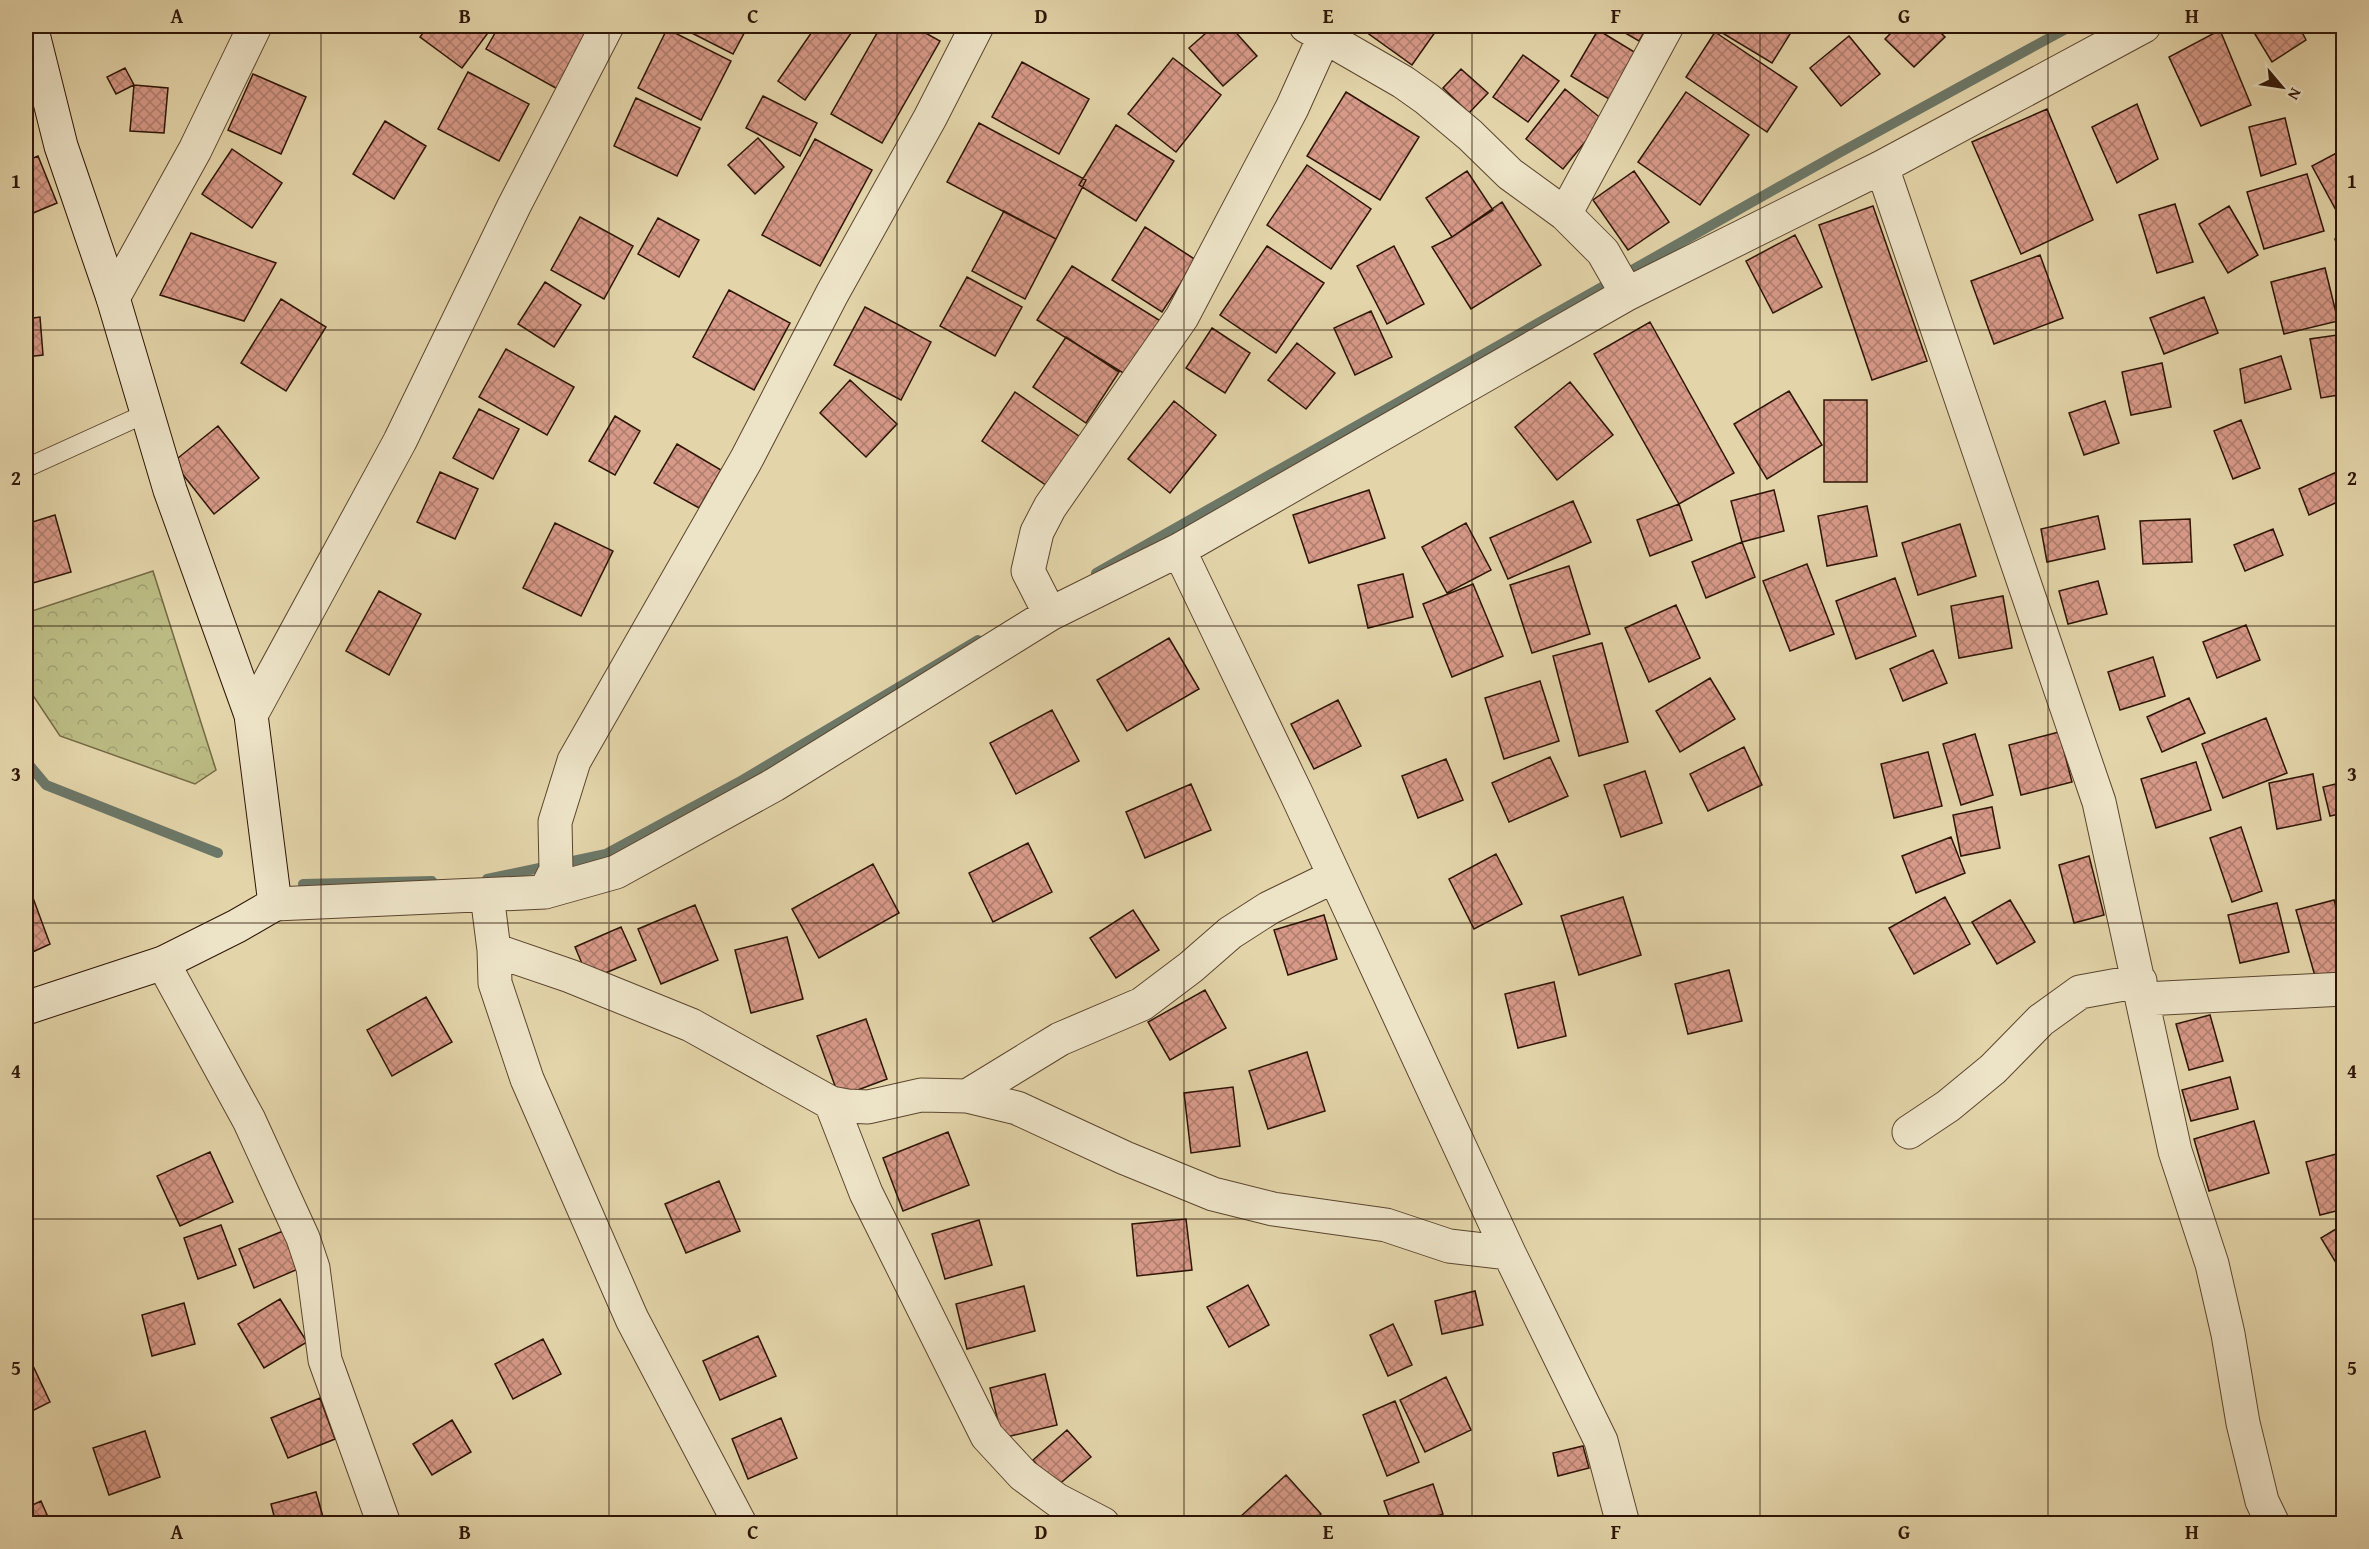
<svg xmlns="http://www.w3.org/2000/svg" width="2369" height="1549" font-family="'Gentium Book Plus',serif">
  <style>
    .park { fill: url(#park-crowns); stroke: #746844; stroke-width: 1.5 }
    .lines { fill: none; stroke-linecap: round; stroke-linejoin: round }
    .stream { stroke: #6c7767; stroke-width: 10 }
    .building { fill: url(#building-cross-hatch); stroke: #2e1505; stroke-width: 1.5 }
    .lane-casing { stroke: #5b452e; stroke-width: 20 }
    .street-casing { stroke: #5b452e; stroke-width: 35 }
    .secondary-casing { stroke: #2e1505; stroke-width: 35 }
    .lane { stroke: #ede3c7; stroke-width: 18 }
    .street { stroke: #ede3c7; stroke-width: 33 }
    .secondary { stroke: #ede3c7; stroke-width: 33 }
    .grid { fill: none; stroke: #2e1505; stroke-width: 1.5; stroke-opacity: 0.55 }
    .neatline { fill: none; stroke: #2e1505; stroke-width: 2 }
    .grid-label { font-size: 20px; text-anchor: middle; font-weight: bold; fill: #2e1505 }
  </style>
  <defs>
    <pattern id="park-crowns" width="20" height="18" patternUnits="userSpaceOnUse" patternTransform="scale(1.5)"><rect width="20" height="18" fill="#bbbb83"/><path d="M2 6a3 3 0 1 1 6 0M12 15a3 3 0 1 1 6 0" fill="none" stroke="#a1a070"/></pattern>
    <pattern id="building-cross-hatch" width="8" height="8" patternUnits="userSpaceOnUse" patternTransform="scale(1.5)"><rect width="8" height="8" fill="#d79988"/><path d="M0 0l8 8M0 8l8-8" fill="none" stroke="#af7c6d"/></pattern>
  </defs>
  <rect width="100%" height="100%" fill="#e3d4a9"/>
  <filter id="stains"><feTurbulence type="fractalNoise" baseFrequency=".00333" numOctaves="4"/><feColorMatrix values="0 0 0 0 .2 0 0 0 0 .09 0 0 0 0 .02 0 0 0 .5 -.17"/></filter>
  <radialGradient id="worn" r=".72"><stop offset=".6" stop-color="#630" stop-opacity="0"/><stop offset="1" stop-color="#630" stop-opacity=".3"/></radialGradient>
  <path class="park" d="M 153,571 L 216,770 L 195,784 L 60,736 L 26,685 L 26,613 Z"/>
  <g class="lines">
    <path class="stream" d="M 1096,573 L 1839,153 L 2071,26
      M 26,761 L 46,785 L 218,853
      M 487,879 L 606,854 L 739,782 L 978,640
      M 303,884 L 432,881"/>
  </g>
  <path class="building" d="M 428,26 L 493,26 L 462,68 L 420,37 Z
    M 499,26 L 598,26 L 561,91 L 486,49 Z
    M 678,26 L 748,26 L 733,54 Z
    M 816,26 L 856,26 L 805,100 L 778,81 Z
    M 881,26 L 913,26 L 940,41 L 882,143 L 831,114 Z
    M 1214,26 L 1230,26 L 1257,56 L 1223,86 L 1189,48 Z
    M 1375,26 L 1434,26 L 1438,28 L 1412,65 L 1369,34 Z
    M 1613,26 L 1648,26 L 1639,41 Z
    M 1722,26 L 1795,26 L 1772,63 L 1719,31 Z
    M 1898,26 L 1934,26 L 1945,37 L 1914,67 L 1885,39 Z
    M 2250,26 L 2299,26 L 2306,40 L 2272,62 Z
    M 667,29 L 731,61 L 701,120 L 638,88 Z
    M 1598,30 L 1636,53 L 1609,99 L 1571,76 Z
    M 2220,30 L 2251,105 L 2201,126 L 2169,57 Z
    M 1715,32 L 1797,87 L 1767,132 L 1686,77 Z
    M 1849,36 L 1880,74 L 1841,106 L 1810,68 Z
    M 1523,55 L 1559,81 L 1528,122 L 1493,97 Z
    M 1173,58 L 1221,95 L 1176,152 L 1128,114 Z
    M 1022,62 L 1089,99 L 1059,154 L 992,117 Z
    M 125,68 L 134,85 L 116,94 L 107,77 Z
    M 1461,69 L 1488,93 L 1469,113 L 1443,88 Z
    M 468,72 L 529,104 L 499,161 L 438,129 Z
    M 253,74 L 306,97 L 281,154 L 228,130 Z
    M 134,85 L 168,88 L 164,133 L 130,131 Z
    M 1565,89 L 1603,120 L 1563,169 L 1526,139 Z
    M 1346,92 L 1419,137 L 1380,200 L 1307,156 Z
    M 1686,92 L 1749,135 L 1700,205 L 1638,162 Z
    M 763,96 L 817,123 L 800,156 L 746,128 Z
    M 636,98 L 700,128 L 677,176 L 614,146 Z
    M 2137,104 L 2158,159 L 2117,183 L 2092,127 Z
    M 2047,109 L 2093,220 L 2021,254 L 1972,142 Z
    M 2285,118 L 2296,164 L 2261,176 L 2249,127 Z
    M 385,121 L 426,146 L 394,199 L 353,174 Z
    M 979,123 L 1086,180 L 1056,239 L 947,182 Z
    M 1116,125 L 1174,161 L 1136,221 L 1079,185 Z
    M 758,138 L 784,167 L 755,194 L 728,165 Z
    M 815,139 L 872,170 L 820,266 L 762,235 Z
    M 232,149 L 282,183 L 252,228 L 202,194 Z
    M 2344,149 L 2344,208 L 2337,212 L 2312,166 Z
    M 38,156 L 57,203 L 26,216 L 26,161 Z
    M 1307,165 L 1371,209 L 1331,269 L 1267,225 Z
    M 1467,171 L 1493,210 L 1452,237 L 1426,198 Z
    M 1634,171 L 1669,222 L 1628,250 L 1593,200 Z
    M 2307,174 L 2324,231 L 2264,249 L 2247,192 Z
    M 1502,202 L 1541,265 L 1471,309 L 1432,247 L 1452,237 Z
    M 2175,204 L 2193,262 L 2157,273 L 2139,215 Z
    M 1873,206 L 1927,361 L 1872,380 L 1819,225 Z
    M 2229,206 L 2258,255 L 2228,273 L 2199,224 Z
    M 1004,211 L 1056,239 L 1025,299 L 972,271 Z
    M 580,217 L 633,246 L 604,299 L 551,270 Z
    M 658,218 L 699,240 L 679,277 L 638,254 Z
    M 1145,227 L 1196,260 L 1162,312 L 1112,280 Z
    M 191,233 L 276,263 L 244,321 L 160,295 Z
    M 1795,235 L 1822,287 L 1773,313 L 1746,261 Z
    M 2344,237 L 2344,267 L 2335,239 Z
    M 1267,246 L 1324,283 L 1276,353 L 1220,315 Z
    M 1394,246 L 1424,304 L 1387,324 L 1357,266 Z
    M 2040,255 L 2063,318 L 1994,344 L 1971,281 Z
    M 1072,266 L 1167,325 L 1133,379 L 1037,320 Z
    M 2325,268 L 2338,321 L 2284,334 L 2271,282 Z
    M 967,277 L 1022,307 L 995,356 L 940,326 Z
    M 545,282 L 581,305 L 554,347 L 518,324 Z
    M 729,290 L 790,323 L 754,390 L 693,357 Z
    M 2204,297 L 2218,333 L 2164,354 L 2150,318 Z
    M 281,299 L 326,327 L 286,391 L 241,363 Z
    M 865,307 L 931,342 L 901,400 L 834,365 Z
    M 1371,311 L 1392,357 L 1355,375 L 1334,328 Z
    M 40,317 L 43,355 L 26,357 L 26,319 Z
    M 1650,322 L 1734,473 L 1679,504 L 1594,354 Z
    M 1212,328 L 1250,353 L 1225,393 L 1186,368 Z
    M 2344,334 L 2344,394 L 2321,398 L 2310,339 Z
    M 1066,337 L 1119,372 L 1086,423 L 1033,387 Z
    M 1297,343 L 1335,373 L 1306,409 L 1268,380 Z
    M 506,349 L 574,387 L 547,435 L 479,397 Z
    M 2281,356 L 2291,389 L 2245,403 L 2240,369 Z
    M 2162,363 L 2171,407 L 2131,415 L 2122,372 Z
    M 850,380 L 897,424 L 866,457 L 820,413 Z
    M 1570,382 L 1613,435 L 1557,480 L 1515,427 Z
    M 1789,391 L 1822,445 L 1767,479 L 1734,424 Z
    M 1015,392 L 1086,441 L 1053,490 L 982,441 Z
    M 1824,400 L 1867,400 L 1867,482 L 1824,482 Z
    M 1174,401 L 1216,435 L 1170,493 L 1128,459 Z
    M 2105,401 L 2119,443 L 2084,455 L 2069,413 Z
    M 479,409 L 519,429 L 493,479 L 453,458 Z
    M 615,416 L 640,431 L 615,475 L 589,461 Z
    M 2241,420 L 2260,468 L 2233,479 L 2214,431 Z
    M 2344,420 L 2344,448 L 2337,422 Z
    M 218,426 L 259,478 L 214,514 L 173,462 Z
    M 677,444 L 721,470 L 699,508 L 654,483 Z
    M 2341,470 L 2344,499 L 2309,515 L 2299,489 Z
    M 440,472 L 478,489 L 455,539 L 417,522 Z
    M 1369,490 L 1385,538 L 1309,563 L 1293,515 Z
    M 1774,490 L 1784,531 L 1742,542 L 1731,501 Z
    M 1573,501 L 1591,542 L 1508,579 L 1490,538 Z
    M 1679,504 L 1692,540 L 1650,556 L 1637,520 Z
    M 1867,506 L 1877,556 L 1827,566 L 1818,516 Z
    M 55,515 L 71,572 L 26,585 L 26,524 Z
    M 2098,516 L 2105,549 L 2047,562 L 2041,529 Z
    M 2190,519 L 2192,562 L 2143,564 L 2140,521 Z
    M 555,523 L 613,551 L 581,616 L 523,588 Z
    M 1466,523 L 1491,570 L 1447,593 L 1422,547 Z
    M 1960,524 L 1976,576 L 1918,595 L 1902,543 Z
    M 2273,529 L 2283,555 L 2245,571 L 2234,545 Z
    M 1742,542 L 1755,577 L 1706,598 L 1692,562 Z
    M 1807,564 L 1834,634 L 1790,651 L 1763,581 Z
    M 1569,566 L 1590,634 L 1532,653 L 1510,585 Z
    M 1403,574 L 1413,617 L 1368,628 L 1358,585 Z
    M 1895,578 L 1916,636 L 1856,659 L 1836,601 Z
    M 2098,581 L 2107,614 L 2068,624 L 2059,591 Z
    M 1473,584 L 1503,656 L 1452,677 L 1423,604 Z
    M 379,591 L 421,614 L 389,675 L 346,651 Z
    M 2003,596 L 2012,648 L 1959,658 L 1951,606 Z
    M 1676,605 L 1700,658 L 1649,682 L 1625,628 Z
    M 2246,625 L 2260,660 L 2217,678 L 2203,642 Z
    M 1169,638 L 1199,689 L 1127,731 L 1097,680 Z
    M 1602,643 L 1628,742 L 1579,756 L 1553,656 Z
    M 1933,650 L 1947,683 L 1903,701 L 1890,669 Z
    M 2153,657 L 2165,696 L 2120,710 L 2108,672 Z
    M 1710,678 L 1735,719 L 1680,752 L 1656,711 Z
    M 1540,681 L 1559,741 L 1504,759 L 1485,698 Z
    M 2189,698 L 2205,733 L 2162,752 L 2147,717 Z
    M 1338,700 L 1361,746 L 1314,769 L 1291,724 Z
    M 1052,710 L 1079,761 L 1016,794 L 990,743 Z
    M 2266,718 L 2287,773 L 2223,798 L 2202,744 Z
    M 2059,732 L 2072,782 L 2021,795 L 2009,745 Z
    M 1975,734 L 1993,795 L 1961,805 L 1943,744 Z
    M 1744,747 L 1762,785 L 1708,811 L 1690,774 Z
    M 1928,752 L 1942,806 L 1894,818 L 1881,764 Z
    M 1550,757 L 1568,796 L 1509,822 L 1492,783 Z
    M 1446,759 L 1463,800 L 1418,818 L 1402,776 Z
    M 2196,762 L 2211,810 L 2156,828 L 2141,779 Z
    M 1645,771 L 1662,823 L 1621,837 L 1604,785 Z
    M 2313,774 L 2321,820 L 2277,829 L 2269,783 Z
    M 2344,782 L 2344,813 L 2330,816 L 2323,787 Z
    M 1191,784 L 1211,830 L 1145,858 L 1126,812 Z
    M 1992,807 L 2000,848 L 1961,856 L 1953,815 Z
    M 2241,827 L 2262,891 L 2232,902 L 2210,838 Z
    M 1951,837 L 1965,873 L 1916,893 L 1902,856 Z
    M 1028,843 L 1052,892 L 993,922 L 969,873 Z
    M 1496,854 L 1522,904 L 1474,929 L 1449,879 Z
    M 2089,856 L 2104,915 L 2074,923 L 2059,865 Z
    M 873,864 L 899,913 L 819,958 L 792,909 Z
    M 26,879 L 50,944 L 26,955 Z
    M 1623,897 L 1641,955 L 1579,975 L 1561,916 Z
    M 1945,897 L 1970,944 L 1914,974 L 1889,928 Z
    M 2010,900 L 2035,942 L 1997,964 L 1972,922 Z
    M 2334,900 L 2344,934 L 2344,975 L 2317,983 L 2296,910 Z
    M 2277,903 L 2289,952 L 2240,963 L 2228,915 Z
    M 695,905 L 718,960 L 661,984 L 638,929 Z
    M 1133,910 L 1159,950 L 1116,978 L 1090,938 Z
    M 1324,915 L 1337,959 L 1288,975 L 1274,930 Z
    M 621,927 L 636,960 L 589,980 L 575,947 Z
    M 787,937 L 803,999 L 751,1013 L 735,950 Z
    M 1729,970 L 1742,1021 L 1688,1034 L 1675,984 Z
    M 1554,982 L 1566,1036 L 1518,1048 L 1505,994 Z
    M 1205,990 L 1226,1028 L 1170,1060 L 1148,1022 Z
    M 426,997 L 452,1042 L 392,1076 L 367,1030 Z
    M 2210,1015 L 2223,1061 L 2189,1070 L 2176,1024 Z
    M 866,1019 L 887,1079 L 839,1097 L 817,1036 Z
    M 1307,1052 L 1325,1111 L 1268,1129 L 1249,1071 Z
    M 2230,1077 L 2238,1109 L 2191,1121 L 2182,1090 Z
    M 1233,1087 L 1240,1146 L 1191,1153 L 1184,1093 Z
    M 2254,1121 L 2269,1173 L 2209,1191 L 2194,1139 Z
    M 948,1132 L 969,1185 L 903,1211 L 883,1158 Z
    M 210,1152 L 233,1202 L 180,1226 L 157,1176 Z
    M 2344,1152 L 2344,1209 L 2320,1215 L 2306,1162 Z
    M 719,1181 L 740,1231 L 686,1253 L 665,1204 Z
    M 1186,1219 L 1192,1270 L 1137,1276 L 1132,1224 Z
    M 979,1220 L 992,1265 L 945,1279 L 932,1234 Z
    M 2344,1224 L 2344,1276 L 2321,1238 Z
    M 221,1225 L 236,1265 L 198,1279 L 184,1238 Z
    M 283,1231 L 298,1269 L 254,1288 L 239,1249 Z
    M 1248,1285 L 1269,1325 L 1229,1347 L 1207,1307 Z
    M 1024,1286 L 1035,1331 L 967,1349 L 956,1304 Z
    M 1475,1291 L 1483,1325 L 1442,1334 L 1435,1301 Z
    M 280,1299 L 307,1342 L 264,1368 L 238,1324 Z
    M 184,1303 L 195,1344 L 152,1356 L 142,1315 Z
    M 1393,1324 L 1412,1365 L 1388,1376 L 1370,1335 Z
    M 758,1336 L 776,1376 L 720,1400 L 703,1361 Z
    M 543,1339 L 561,1374 L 513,1399 L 495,1364 Z
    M 26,1351 L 50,1402 L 26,1414 Z
    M 1045,1374 L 1057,1425 L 1002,1438 L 990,1388 Z
    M 1446,1377 L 1471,1430 L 1425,1452 L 1400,1400 Z
    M 320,1398 L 335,1439 L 288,1458 L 271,1418 Z
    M 1395,1401 L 1419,1462 L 1387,1476 L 1363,1415 Z
    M 781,1418 L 797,1458 L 748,1479 L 732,1439 Z
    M 452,1420 L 471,1452 L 432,1475 L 413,1444 Z
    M 1067,1430 L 1091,1457 L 1056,1487 L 1033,1460 Z
    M 145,1431 L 160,1477 L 109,1495 L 93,1448 Z
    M 1583,1446 L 1589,1468 L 1558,1476 L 1553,1453 Z
    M 1286,1475 L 1321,1514 L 1310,1524 L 1246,1524 L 1240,1517 Z
    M 1433,1484 L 1443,1514 L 1414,1524 L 1392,1524 L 1384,1501 Z
    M 316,1492 L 325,1524 L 276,1524 L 271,1504 Z
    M 41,1501 L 51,1524 L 26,1524 L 26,1508 Z"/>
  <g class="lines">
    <g class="lane-casing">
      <path id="lane" d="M 26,468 L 147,413"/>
    </g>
    <g class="street-casing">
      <path id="street" d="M 1306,26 L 1403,82 L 1427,99 L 1470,135 L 1510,174 L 1565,214 L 1603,252 L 1627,294
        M 1882,167 L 2099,802 L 2175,1151 L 2212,1264 L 2228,1334 L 2243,1423 L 2262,1501 L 2273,1524
        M 1565,214 L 1667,26
        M 113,298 L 195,150 L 255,26
        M 1179,550 L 1297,795 L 1509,1253 L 1601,1441 L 1623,1524
        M 1050,614 L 1028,571 L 1037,532 L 1050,507 L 1182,317 L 1292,108 L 1329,26
        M 251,715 L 400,441 L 514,206 L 607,26
        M 545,892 L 556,870 L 555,822 L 574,761 L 746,460 L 832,294 L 930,118 L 977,26
        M 487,895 L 494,950 L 495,983 L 527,1079 L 632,1319 L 740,1524
        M 275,904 L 545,892 L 616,872 L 774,785 L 1050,614 L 1179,550 L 1627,294 L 1882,167 L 2144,26
        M 494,950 L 570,976 L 691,1025 L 831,1103 L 847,1106 L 868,1107 L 921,1095 L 967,1096 L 1017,1108 L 1125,1158 L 1213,1194 L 1273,1209 L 1386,1225 L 1449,1246 L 1509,1253
        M 163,963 L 249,1120 L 303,1238 L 313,1268 L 325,1360 L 384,1524
        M 2144,999 L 2344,989
        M 967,1096 L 1060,1039 L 1142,1004 L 1191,967 L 1230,933 L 1269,908 L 1333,877
        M 831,1103 L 866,1193 L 987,1436 L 1023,1475 L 1057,1500 L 1103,1524
        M 1909,1132 L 1948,1106 L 1993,1069 L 2041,1020 L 2080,992 L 2140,981"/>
    </g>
    <g class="secondary-casing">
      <path id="secondary" d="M 26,1008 L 163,963 L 237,926 L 275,904 L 251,715 L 170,490 L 113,298 L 61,146 L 31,26"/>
    </g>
    <use href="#lane" class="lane"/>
    <use href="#street" class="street"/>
    <use href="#secondary" class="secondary"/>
  </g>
  <path class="grid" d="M 321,26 L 321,1524M 609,26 L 609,1524M 897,26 L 897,1524M 1184,26 L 1184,1524M 1472,26 L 1472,1524M 1760,26 L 1760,1524M 2048,26 L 2048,1524M 26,330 L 2344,330M 26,626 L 2344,626M 26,923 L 2344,923M 26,1219 L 2344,1219"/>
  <rect width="2369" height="1549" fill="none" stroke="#e3d4a9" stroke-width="66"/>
  <g transform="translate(2282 87) rotate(119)" stroke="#ede3c7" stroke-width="4.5" paint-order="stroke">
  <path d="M0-4.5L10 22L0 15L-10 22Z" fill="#2e1505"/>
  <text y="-9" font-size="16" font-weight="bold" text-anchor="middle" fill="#2e1505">N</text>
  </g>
  <rect x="33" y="33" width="2303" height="1483" class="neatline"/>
  <g class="grid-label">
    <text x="177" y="23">A</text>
    <text x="465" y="23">B</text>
    <text x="753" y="23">C</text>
    <text x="1041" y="23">D</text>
    <text x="1328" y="23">E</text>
    <text x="1616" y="23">F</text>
    <text x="1904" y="23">G</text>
    <text x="2192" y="23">H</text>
    <text x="16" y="188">1</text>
    <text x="2352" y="188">1</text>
    <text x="16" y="485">2</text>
    <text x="2352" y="485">2</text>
    <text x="16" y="781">3</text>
    <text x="2352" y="781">3</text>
    <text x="16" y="1078">4</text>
    <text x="2352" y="1078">4</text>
    <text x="16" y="1375">5</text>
    <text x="2352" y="1375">5</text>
    <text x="177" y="1539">A</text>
    <text x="465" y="1539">B</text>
    <text x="753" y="1539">C</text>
    <text x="1041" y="1539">D</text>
    <text x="1328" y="1539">E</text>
    <text x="1616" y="1539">F</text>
    <text x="1904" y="1539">G</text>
    <text x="2192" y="1539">H</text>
  </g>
  <rect width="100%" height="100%" filter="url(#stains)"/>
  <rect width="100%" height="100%" fill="url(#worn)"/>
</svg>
